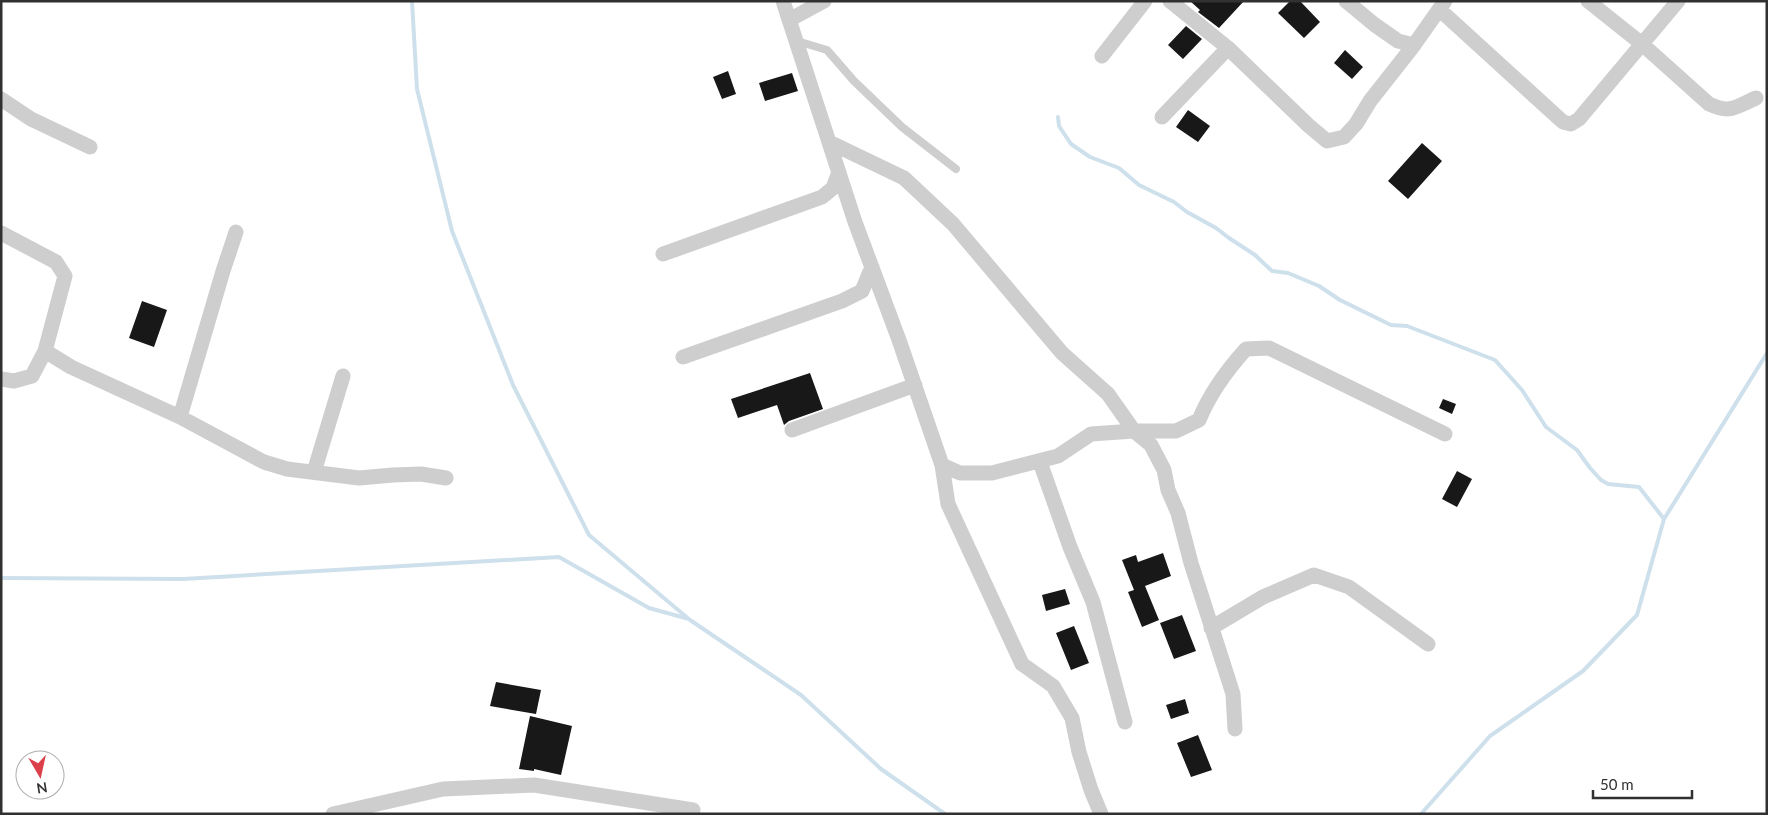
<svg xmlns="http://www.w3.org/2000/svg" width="1768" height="815" font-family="Lato,sans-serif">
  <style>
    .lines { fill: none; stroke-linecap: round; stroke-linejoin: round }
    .stream { stroke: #cee0eb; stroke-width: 4 }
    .building { fill: #181818 }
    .service { stroke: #cecece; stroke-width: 8 }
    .minor { stroke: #cecece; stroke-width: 15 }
  </style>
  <rect width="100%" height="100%" fill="#fff"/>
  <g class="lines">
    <path class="stream" d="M 412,1 L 417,89 L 452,231 L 513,385 L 589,535 L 690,620 L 801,695 L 881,769 L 945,814
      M 1058,117 L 1059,126 L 1071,144 L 1090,157 L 1119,168 L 1139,185 L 1174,202 L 1187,212 L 1216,228 L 1229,238 L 1255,255 L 1272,271 L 1288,273 L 1319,286 L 1340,300 L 1391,325 L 1407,326 L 1495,360 L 1522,390 L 1546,427 L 1577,450 L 1590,468 L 1601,480 L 1608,484 L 1639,487 L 1664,519
      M 1,578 L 183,579 L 559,557 L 649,608 L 689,619
      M 1421,814 L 1490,736 L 1583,671 L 1637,615 L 1664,519 L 1767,353"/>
  </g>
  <path class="building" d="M 1190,1 L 1244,1 L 1219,28 L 1198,12 L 1200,10 Z
    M 1290,1 L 1300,1 L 1320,22 L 1304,38 L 1278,13 Z
    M 1186,26 L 1202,39 L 1183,59 L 1168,45 Z
    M 1345,50 L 1363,67 L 1352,79 L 1334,63 Z
    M 728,71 L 736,94 L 722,99 L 713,77 Z
    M 792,73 L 798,91 L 765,101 L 759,83 Z
    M 1188,110 L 1210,126 L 1198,142 L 1176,127 Z
    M 1422,143 L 1442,161 L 1408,199 L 1388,181 Z
    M 142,301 L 167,310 L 154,347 L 129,338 Z
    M 810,373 L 823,409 L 789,421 L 784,425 L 777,405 L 738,418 L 731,399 Z
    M 1443,399 L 1456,404 L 1452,414 L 1439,408 Z
    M 1457,471 L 1472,479 L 1457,507 L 1442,499 Z
    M 1163,553 L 1171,576 L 1145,586 L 1159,620 L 1142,627 L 1128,592 L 1134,590 L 1122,560 L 1136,555 L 1138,562 Z
    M 1065,589 L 1070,604 L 1046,611 L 1042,595 Z
    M 1182,615 L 1196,651 L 1174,659 L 1160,623 Z
    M 1074,626 L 1089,663 L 1071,670 L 1056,633 Z
    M 496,682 L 541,690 L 536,714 L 490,706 Z
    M 1185,699 L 1189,713 L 1171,719 L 1166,705 Z
    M 530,716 L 572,726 L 561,775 L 534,769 L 534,771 L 519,769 Z
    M 1198,735 L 1212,770 L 1191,777 L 1177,743 Z"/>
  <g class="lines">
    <path class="service" d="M 797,41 L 827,50 L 854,81 L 902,127 L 956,169"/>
    <path class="minor" d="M 783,1 L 855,222 L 899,340 L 942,465 L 948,504 L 1022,664 L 1053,686 L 1072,718 L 1079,752 L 1091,790 L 1101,814
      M 1170,1 L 1228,48 L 1308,125 L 1327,141 L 1344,137 L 1356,124 L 1370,101 L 1414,45 L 1445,1
      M 1346,1 L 1375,25 L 1398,41 L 1414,45
      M 1588,1 L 1642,44 L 1709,104 C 1731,114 1735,107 1756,98
      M 1440,10 L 1563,122 L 1571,124 L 1579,119 L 1678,1
      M 789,20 L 824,1
      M 1102,56 L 1145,1
      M 1,99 L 31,119 L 90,147
      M 1162,117 L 1228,48
      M 829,142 L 904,178 L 953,224 L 1062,353 L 1108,394 L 1134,431 L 1176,431 L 1199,420 C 1210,393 1227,370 1246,349 L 1269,348 L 1445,434
      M 1,233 L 56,262 L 65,276 L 45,351 L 32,376 L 14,381 L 1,379
      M 663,254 L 822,197 L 833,188 L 839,172
      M 45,351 L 71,367 L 180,417 L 264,462 L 287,469 L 359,478 L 393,475 L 421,474 L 446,478
      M 683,357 L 842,301 L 862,291 L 872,267
      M 180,417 L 223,271 L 236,232
      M 792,430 L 915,385
      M 1040,462 L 1070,547 L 1093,602 L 1125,722
      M 942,465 L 960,473 L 992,473 L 1058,456 L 1091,434 L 1134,431 L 1151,445 L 1164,470 L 1168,490 L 1178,513 L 1191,563 L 1233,694 L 1235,729
      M 314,472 L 343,376
      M 1211,628 L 1263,597 L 1314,575 L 1349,587 L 1428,644
      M 333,814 L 443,789 L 534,785 L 693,810"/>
  </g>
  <rect width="1768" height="815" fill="none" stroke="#313131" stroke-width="5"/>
  <g transform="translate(40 775) rotate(171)"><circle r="24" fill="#ffffff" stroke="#adadad"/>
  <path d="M0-4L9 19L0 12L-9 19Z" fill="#dc404a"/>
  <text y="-8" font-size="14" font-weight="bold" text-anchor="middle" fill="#313131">N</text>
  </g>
  <path d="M1593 790v8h99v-8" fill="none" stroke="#313131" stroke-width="2.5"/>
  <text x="1600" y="790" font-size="15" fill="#313131" stroke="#ffffff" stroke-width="4" paint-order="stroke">50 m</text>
</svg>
